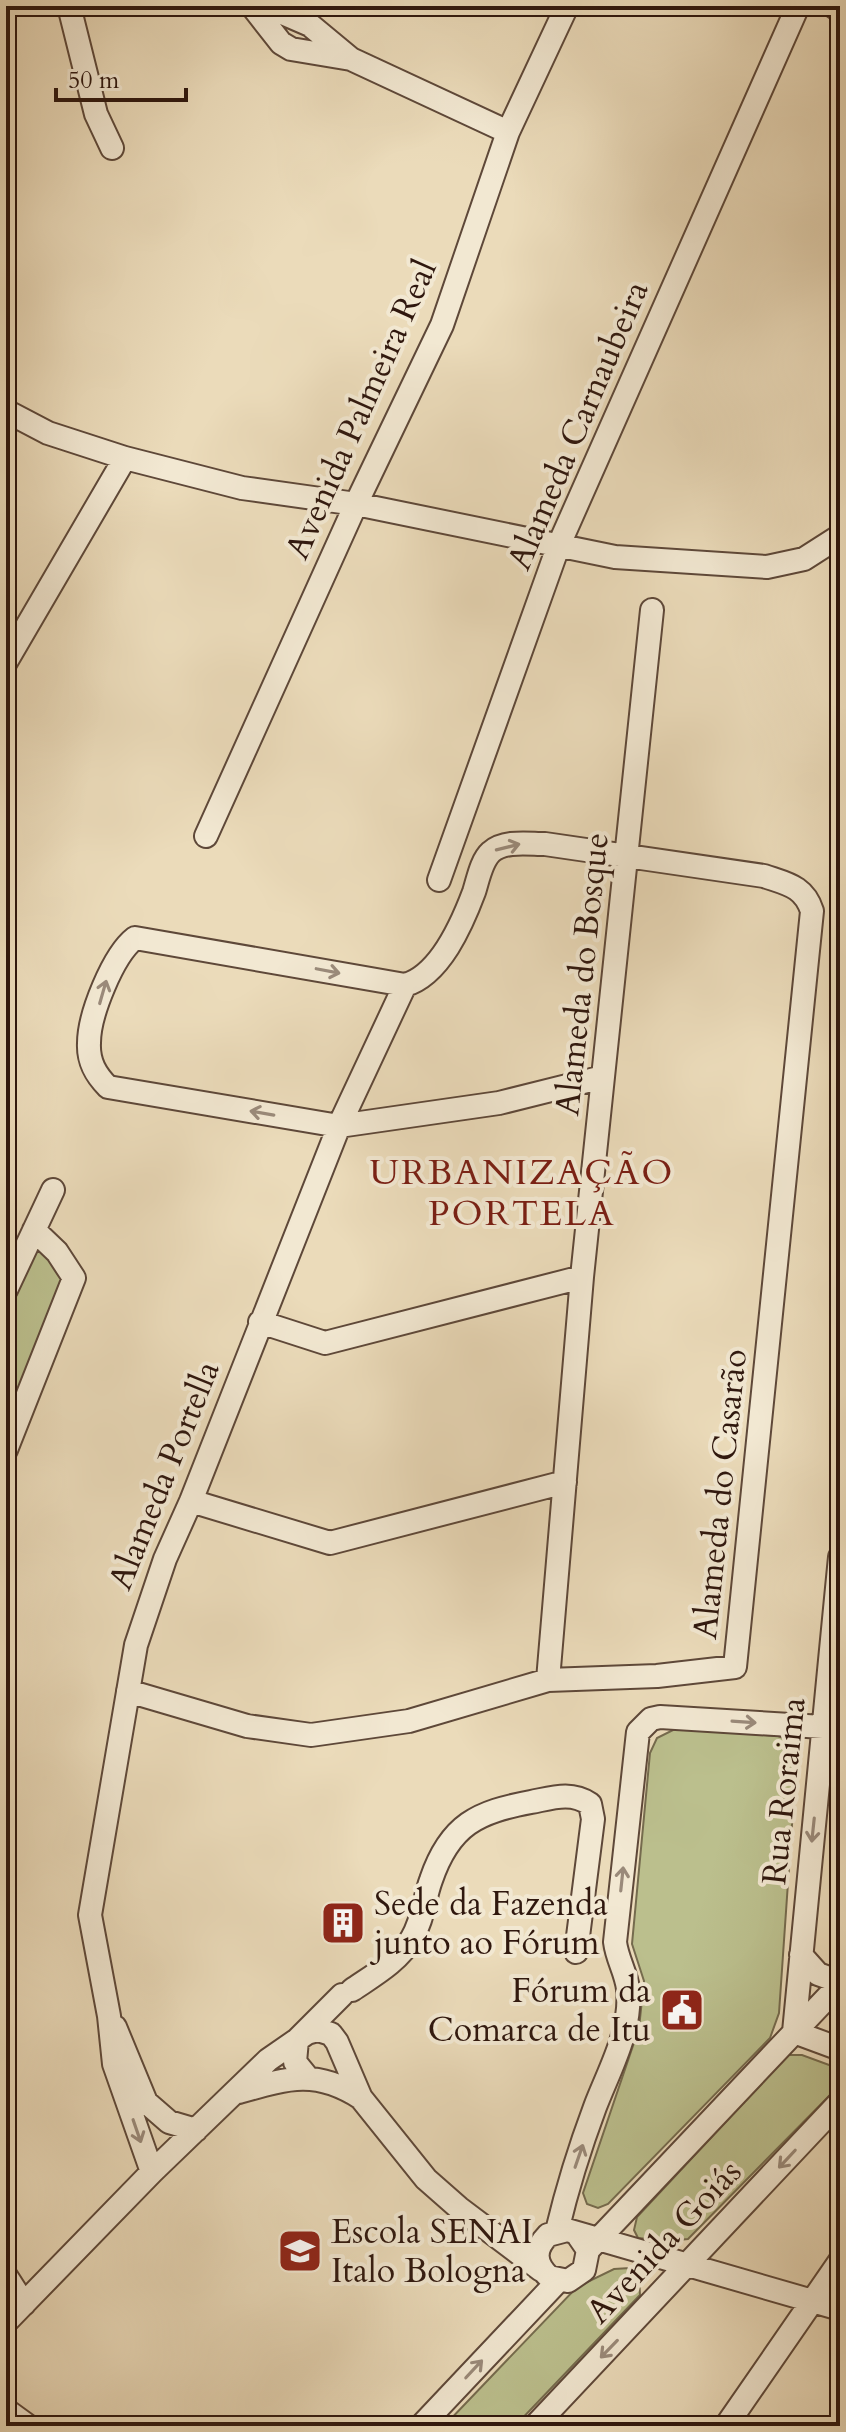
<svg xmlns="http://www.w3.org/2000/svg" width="846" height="2432" font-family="Cardo,serif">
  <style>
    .green { fill: #bbbf8d; stroke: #756b4e; stroke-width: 2 }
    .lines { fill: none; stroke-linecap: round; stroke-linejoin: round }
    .minor-casing { stroke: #5e4839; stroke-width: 26 }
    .minor { stroke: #f2e8d2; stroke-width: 22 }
    .oneway { stroke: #9a8a7a }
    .labels { text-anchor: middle; stroke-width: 8; stroke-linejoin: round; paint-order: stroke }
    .street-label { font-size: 34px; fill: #2f170e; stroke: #f2e8d2 }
    .poi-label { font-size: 34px; fill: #2f170e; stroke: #f2e8d2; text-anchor: start }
    .neighbourhood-label { font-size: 36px; letter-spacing: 2px; fill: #7a1f14; stroke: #f2e8d2 }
  </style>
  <rect width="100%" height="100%" fill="#ebdbba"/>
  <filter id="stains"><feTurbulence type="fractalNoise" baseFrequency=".0025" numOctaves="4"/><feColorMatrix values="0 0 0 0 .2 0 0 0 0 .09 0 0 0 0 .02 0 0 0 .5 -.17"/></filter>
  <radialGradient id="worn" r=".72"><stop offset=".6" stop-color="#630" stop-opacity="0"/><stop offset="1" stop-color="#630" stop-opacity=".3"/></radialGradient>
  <path class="green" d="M 42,1243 L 65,1274 L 6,1430 C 6,1369 0,1288 42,1243 Z
    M 677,1728 L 778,1736 L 786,1739 L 797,1752 L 779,2013 L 770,2038 L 608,2204 L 598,2208 L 587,2204 L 583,2193 L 639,2028 L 644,1981 L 632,1944 L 650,1753 L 657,1738 Z
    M 788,2055 L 802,2055 L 840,2069 L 840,2085 L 688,2239 L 669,2241 L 638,2238 L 634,2230 L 637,2217 Z
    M 630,2268 L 639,2276 L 640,2295 L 515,2426 L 444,2426 L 577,2287 L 614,2269 Z"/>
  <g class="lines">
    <g class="minor-casing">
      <path id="minor" d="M 69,6 L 96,114 L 112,148
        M 252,6 L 281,43 L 291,49 L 351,59 L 508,132
        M 266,6 L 310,25 L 351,59
        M 833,6 L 840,11
        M 6,411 L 48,433 L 125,458 L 242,488 L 356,504 L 615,557 L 767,567 L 804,559 L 840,536
        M 6,662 L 125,458
        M 206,836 L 356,504 L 442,325 L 508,132 L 567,6
        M 439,880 L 558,547 L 798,6
        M 6,1290 L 53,1190
        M 260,1322 L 325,1343 L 582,1277
        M 6,1450 L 74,1278 L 57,1252 L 34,1230
        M 191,1501 L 330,1543 L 565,1482
        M 840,1557 L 794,2032 L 840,2049
        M 548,1680 L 582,1277 L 652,610
        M 128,1691 L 247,1726 L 311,1735 L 409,1721 L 548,1680 L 657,1676 L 735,1667 L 812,911 C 804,886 787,884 764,876 L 545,844 C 528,844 505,840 491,852 C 481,861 478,880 474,892 C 462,924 440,975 405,985 L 135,938 C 113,955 89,1015 89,1043 C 88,1062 96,1075 108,1087 L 339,1126 L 499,1103 L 603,1077
        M 801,1955 L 818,1974 L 840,1982
        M 352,1990 C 374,1975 398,1962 412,1938 C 423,1920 424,1899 431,1880 C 450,1824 478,1812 531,1802 C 552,1798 571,1791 590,1804 L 593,1819 L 576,1952
        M 115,2027 L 146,2102 L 169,2122 L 196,2130
        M 308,2078 L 295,2062 L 297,2040 L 342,1995
        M 239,2092 C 288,2078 316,2069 361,2098
        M 152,2172 L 114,2064 L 109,2016 L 90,1915 L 136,1645 L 165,1559 L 191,1501 L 339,1126 L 405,985
        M 557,2231 C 567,2189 580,2147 595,2107 C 609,2070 632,2031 628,1989 C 626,1972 617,1959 615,1942 L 638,1732 L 651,1719 L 660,1717 L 823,1727
        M 577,2234 L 588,2250 L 584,2270 L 568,2281 L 549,2277 C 534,2263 534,2249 548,2235 L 567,2230 L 840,2309
        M 590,2248 L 840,1984
        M 6,2276 L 24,2304
        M 6,2322 L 152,2172 L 268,2060 L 307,2033 L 318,2030 L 331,2034 L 337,2042 L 361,2098 L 426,2179 L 459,2208 L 541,2270
        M 6,2410 L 28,2426
        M 421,2426 L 558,2281
        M 535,2426 L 840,2102
        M 726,2426 L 840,2261"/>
    </g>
    <use href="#minor" class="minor"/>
  </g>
  <defs><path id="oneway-shaft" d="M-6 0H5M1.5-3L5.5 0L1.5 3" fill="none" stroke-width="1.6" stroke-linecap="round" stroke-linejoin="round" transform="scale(2)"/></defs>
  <g class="oneway">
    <use href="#oneway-shaft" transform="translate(508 847) rotate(-14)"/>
    <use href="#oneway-shaft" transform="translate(328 971) rotate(11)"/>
    <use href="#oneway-shaft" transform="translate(103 992) rotate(-74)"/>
    <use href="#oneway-shaft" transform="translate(262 1113) rotate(-170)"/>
    <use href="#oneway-shaft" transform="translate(744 1722) rotate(4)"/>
    <use href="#oneway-shaft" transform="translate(813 1830) rotate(96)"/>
    <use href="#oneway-shaft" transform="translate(622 1879) rotate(-84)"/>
    <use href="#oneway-shaft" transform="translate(137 2131) rotate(71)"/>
    <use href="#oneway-shaft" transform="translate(579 2156) rotate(-71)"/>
    <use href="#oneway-shaft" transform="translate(787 2159) rotate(133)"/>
    <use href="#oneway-shaft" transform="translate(609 2349) rotate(134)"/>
    <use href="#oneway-shaft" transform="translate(474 2369) rotate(-47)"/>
  </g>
  <defs>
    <g id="building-square" transform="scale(2.3)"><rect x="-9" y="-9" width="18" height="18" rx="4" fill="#8f2418" stroke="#f2e8d2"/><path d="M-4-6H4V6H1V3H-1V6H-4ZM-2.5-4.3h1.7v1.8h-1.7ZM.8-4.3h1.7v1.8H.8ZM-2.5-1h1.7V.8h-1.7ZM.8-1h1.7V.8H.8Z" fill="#fff"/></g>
    <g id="civic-square" transform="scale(2.3)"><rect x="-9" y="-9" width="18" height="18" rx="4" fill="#8f2418" stroke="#f2e8d2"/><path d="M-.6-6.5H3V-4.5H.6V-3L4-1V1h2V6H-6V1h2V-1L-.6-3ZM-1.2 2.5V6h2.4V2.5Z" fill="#fff"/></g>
    <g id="university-square" transform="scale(2.3)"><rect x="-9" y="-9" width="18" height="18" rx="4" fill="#8f2418" stroke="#f2e8d2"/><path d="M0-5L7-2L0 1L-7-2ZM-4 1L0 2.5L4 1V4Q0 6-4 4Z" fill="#fff"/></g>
  </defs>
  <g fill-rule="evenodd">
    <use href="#building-square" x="343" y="1923"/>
    <use href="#civic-square" x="682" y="2010"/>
    <use href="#university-square" x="300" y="2251"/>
  </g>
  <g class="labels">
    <g class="street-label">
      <text transform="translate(360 409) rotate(-66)" y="12">Avenida Palmeira Real</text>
      <text transform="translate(577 425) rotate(-67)" y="12">Alameda Carnaubeira</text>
      <text transform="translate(581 974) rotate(-84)" y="12">Alameda do Bosque</text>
      <text transform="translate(163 1475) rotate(-68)" y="12">Alameda Portella</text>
      <text transform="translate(719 1494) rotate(-84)" y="12">Alameda do Casarão</text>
      <text transform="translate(783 1791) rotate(-84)" y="12">Rua Roraima</text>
      <text transform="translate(663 2241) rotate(-47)" y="12">Avenida Goiás</text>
    </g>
    <g class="poi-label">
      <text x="374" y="1915">Sede da Fazenda<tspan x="374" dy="39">junto ao Fórum</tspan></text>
      <text x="651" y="2002" text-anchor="end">Fórum da<tspan x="651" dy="39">Comarca de Itu</tspan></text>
      <text x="331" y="2243">Escola SENAI<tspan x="331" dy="39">Italo Bologna</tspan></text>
    </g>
    <g class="neighbourhood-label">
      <text x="522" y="1184">URBANIZAÇÃO<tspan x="522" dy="41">PORTELA</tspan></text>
    </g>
  </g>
  <rect width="846" height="2432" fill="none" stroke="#ebdbba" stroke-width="32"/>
  <rect x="8" y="8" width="830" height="2416" fill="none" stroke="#2f170e" stroke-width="4"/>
  <rect x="16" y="16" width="814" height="2400" fill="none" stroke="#2f170e" stroke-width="2"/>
  <path d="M56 88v12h130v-12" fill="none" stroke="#2f170e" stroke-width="4"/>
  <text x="68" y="88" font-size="24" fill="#2f170e" stroke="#f2e8d2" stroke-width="6" paint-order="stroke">50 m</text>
  <rect width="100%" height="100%" filter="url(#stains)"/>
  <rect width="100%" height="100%" fill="url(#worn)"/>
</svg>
